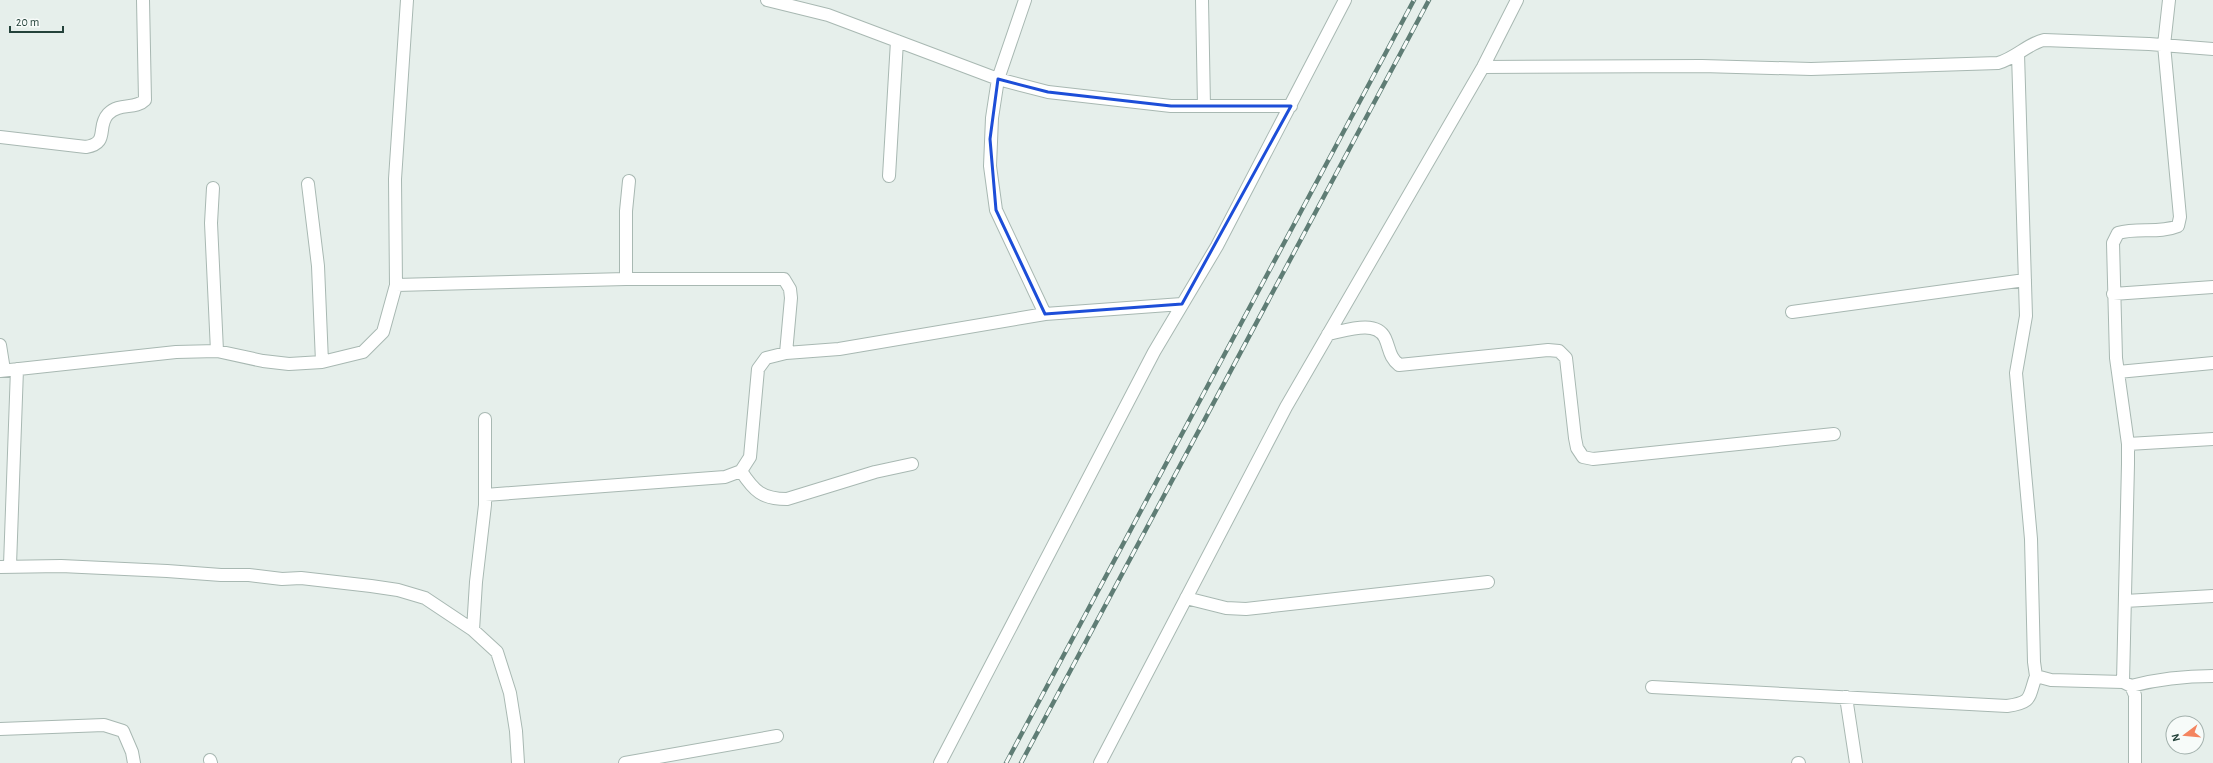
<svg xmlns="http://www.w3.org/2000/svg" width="2213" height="763" font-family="'Alegreya Sans',sans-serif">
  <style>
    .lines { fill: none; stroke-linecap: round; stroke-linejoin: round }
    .minor-casing { stroke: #a8b8b2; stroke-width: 14 }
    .minor { stroke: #fff; stroke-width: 12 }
    .rail-casing { stroke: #5f7d75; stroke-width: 4.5 }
    .rail { stroke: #f7fbf9; stroke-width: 3; stroke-dasharray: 9; stroke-linecap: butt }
    .marked { fill: none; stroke: #1d4ed8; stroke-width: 3; stroke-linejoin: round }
  </style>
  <rect width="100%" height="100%" fill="#e6efeb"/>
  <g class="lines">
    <g class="minor-casing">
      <path id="minor" d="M 767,0 L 828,15 L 998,79 L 1048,92 L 1171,106 L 1291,106
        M 1025,0 L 998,79 L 992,118 L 990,166 L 996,210 L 1045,314
        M 1202,0 L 1204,106
        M 2018,54 L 2026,316 L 2016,373 L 2031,539 L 2034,662 L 2036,676 L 2051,680 L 2123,682 L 2131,686 L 2135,695 L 2135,763
        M 1483,67 L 1702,66 L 1811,69 L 1998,63 C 2016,58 2027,44 2044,40 L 2149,44 L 2213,49
        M 0,137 L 86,147 C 110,143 96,127 108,114 C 120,102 135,110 145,100 L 143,0
        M 889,176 L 897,41
        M 308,184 L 318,266 L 322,362
        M 213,188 L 211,223 L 217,351
        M 626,279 L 626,211 L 629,181
        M 396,285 L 626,279 L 784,279 L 790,289 L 791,298 L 786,353
        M 2113,294 L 2213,287
        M 1792,312 L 2025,280
        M 1328,334 C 1345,331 1376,319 1385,338 C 1390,349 1389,357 1399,365 L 1548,350 L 1559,351 L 1566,358 L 1575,438 L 1577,448 L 1583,457 L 1593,459 L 1834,434
        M 0,345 L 4,370
        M 0,371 L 176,352 L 217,351 L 263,361 L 289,364 L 322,362 L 363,352 L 383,332 L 396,285 L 395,179 L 407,0
        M 2118,372 L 2213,363
        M 2128,444 L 2213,439
        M 741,471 C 754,491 762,499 787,499 L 875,472 L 912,464
        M 485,495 L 725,477 L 741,471 L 750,457 L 758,369 L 766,358 L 786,353 L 839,349 L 1045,314 L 1182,304
        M 10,565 L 17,369
        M 0,567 L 61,566 L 167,571 L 221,575 L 249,575 L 282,579 L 301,578 L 371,586 L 398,590 L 425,598 L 473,630 L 497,652 L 510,693 L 516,731 L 518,763
        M 1186,598 L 1226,608 L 1246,609 L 1488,582
        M 2125,601 L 2213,596
        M 473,630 L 476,582 L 485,505 L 485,419
        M 2123,682 L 2128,464 L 2128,444 L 2116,358 L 2113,243 L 2118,233 C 2138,227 2159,234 2178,226 L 2180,217 L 2164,45 L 2169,0
        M 2131,686 C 2158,679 2185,676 2213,676
        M 1652,687 L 2007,706 C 2033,702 2028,698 2036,676
        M 1846,697 L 1856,763
        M 0,729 L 104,725 L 123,731 L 132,752 L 134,763
        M 210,760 L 211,763
        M 625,763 L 777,736
        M 940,763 L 1154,352 L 1217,246 L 1345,0
        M 1100,763 L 1286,407 L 1483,67 L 1517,0
        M 1798,763 L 1799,763"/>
    </g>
    <use href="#minor" class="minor"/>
    <g class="rail-casing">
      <path id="rail" d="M 1006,763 L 1414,0
        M 1021,763 L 1429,0"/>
    </g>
    <use href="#rail" class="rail"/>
  </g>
  <path class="marked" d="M 998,79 L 1048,92 L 1171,106 L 1291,106 L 1182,304 L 1045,314 L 996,210 L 990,139 Z"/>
  <g transform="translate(2185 735) rotate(254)"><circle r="19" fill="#f7fbf9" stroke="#a3b1ad"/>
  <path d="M0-3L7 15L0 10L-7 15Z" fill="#f4845f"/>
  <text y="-6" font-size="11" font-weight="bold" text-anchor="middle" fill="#24423a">N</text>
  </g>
  <path d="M10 26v6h53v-6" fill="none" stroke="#24423a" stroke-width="2"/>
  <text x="16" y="26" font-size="12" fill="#24423a" stroke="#f7fbf9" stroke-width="3" paint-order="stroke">20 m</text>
</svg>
